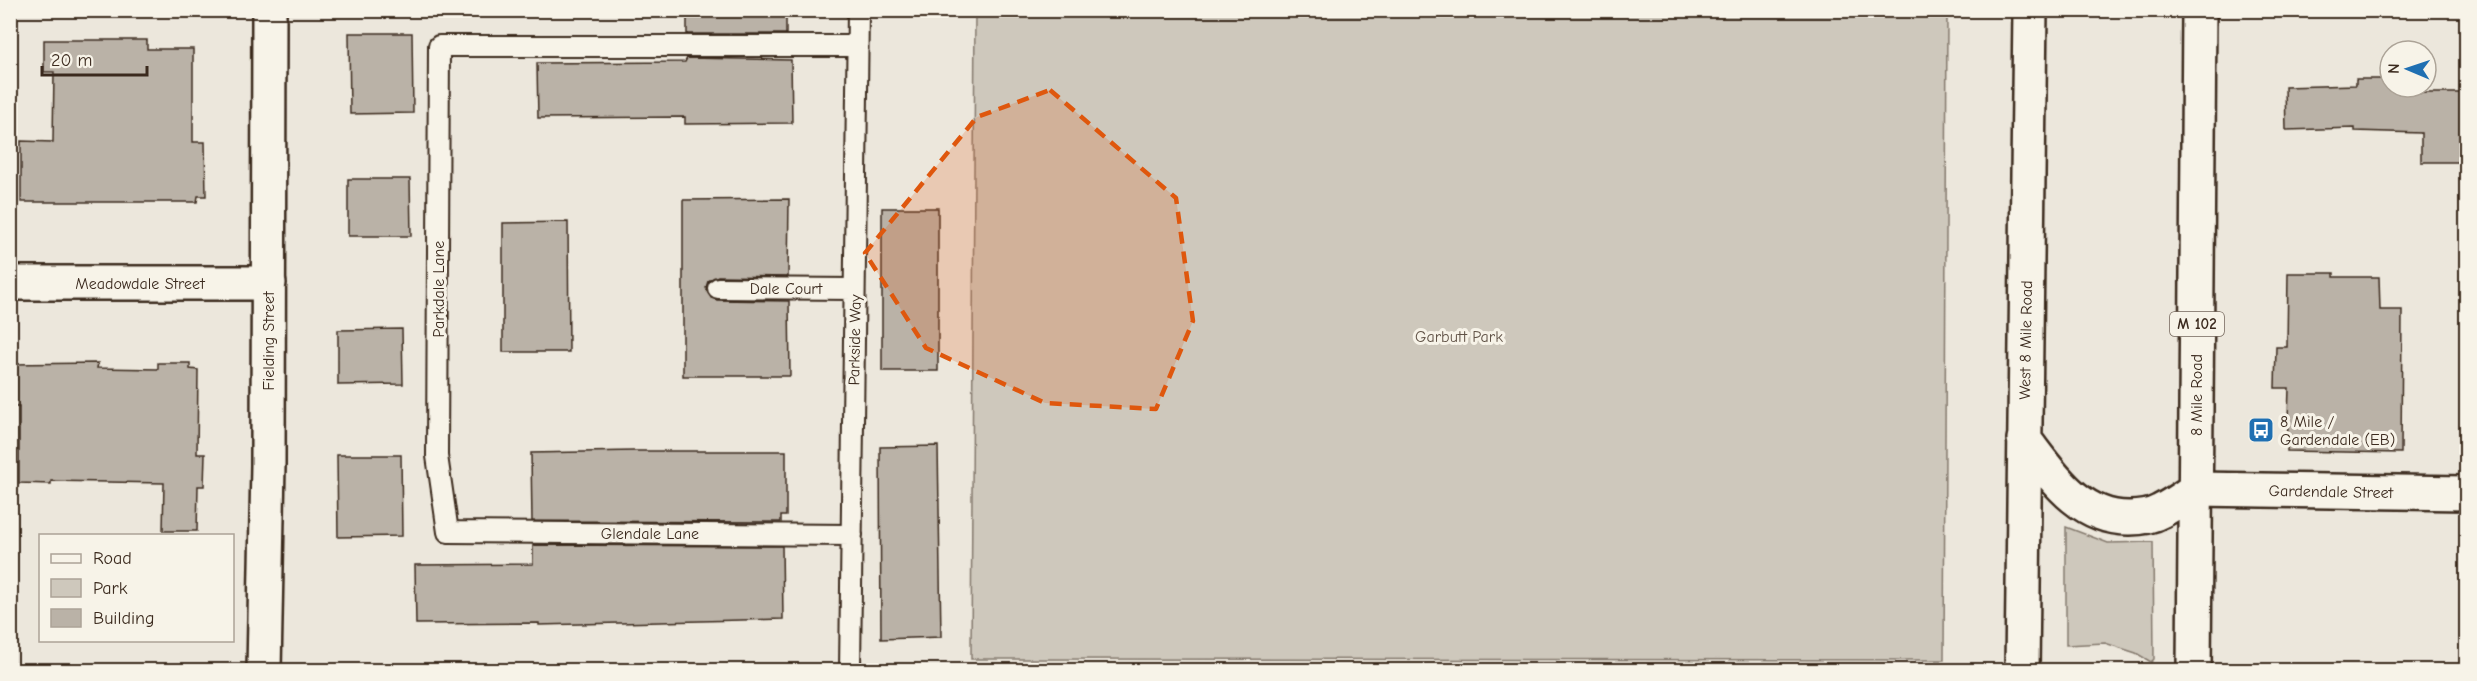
<svg xmlns="http://www.w3.org/2000/svg" width="2477" height="681" font-family="'Comic Neue',sans-serif">
  <style>
    .green { fill: #cec8bc; stroke: #84796d; stroke-width: 1.5 }
    .building { fill: #bab2a7; stroke: #3b2a1e; stroke-width: 1.5 }
    .lines { fill: none; stroke-linecap: round; stroke-linejoin: round }
    .lane-casing { stroke: #3b2a1e; stroke-width: 24 }
    .street-casing { stroke: #3b2a1e; stroke-width: 38 }
    .highway-casing { stroke: #3b2a1e; stroke-width: 38 }
    .lane { stroke: #f7f3e8; stroke-width: 20 }
    .street { stroke: #f7f3e8; stroke-width: 33 }
    .highway { stroke: #f7f3e8; stroke-width: 33 }
    .marked { fill: #df570d; fill-opacity: 0.2; stroke: #df570d; stroke-width: 4.5; stroke-dasharray: 12 8; stroke-linejoin: round }
    .labels { text-anchor: middle; stroke-width: 6; stroke-linejoin: round; paint-order: stroke }
    .shield { fill: #f7f3e8; stroke: #73665b; stroke-width: 1.5 }
    .shield-label { font-size: 15px; font-weight: bold; fill: #3b2a1e }
    .street-label { font-size: 16px; fill: #3b2a1e; stroke: #f7f3e8 }
    .park-label { font-size: 16px; fill: #605246; stroke: #f7f3e8 }
    .poi-label { font-size: 16px; fill: #3b2a1e; stroke: #f7f3e8; text-anchor: start }
  </style>
  <rect width="100%" height="100%" fill="#ece7dc"/>
  <filter id="ink" filterUnits="userSpaceOnUse"><feTurbulence type="fractalNoise" baseFrequency=".0167" numOctaves="2"/><feDisplacementMap in="SourceGraphic" scale="12" xChannelSelector="R" yChannelSelector="G"/><feConvolveMatrix kernelMatrix="1 2 1 2 8 2 1 2 1" color-interpolation-filters="sRGB"/></filter>
  <g filter="url(#ink)">
    <path class="green" d="M 975,11 L 1947,11 L 1944,660 L 971,659 Z
      M 2066,527 L 2108,543 L 2153,542 L 2154,659 L 2151,662 L 2136,653 L 2105,643 L 2066,645 Z"/>
    <path class="building" d="M 687,10 L 786,10 L 786,34 L 687,34 Z
      M 349,33 L 412,33 L 413,113 L 350,114 Z
      M 44,40 L 147,40 L 147,49 L 193,49 L 193,142 L 205,142 L 206,196 L 198,196 L 197,202 L 21,202 L 21,141 L 53,142 L 54,72 L 44,72 Z
      M 687,58 L 791,60 L 792,123 L 685,124 L 685,117 L 538,118 L 537,63 L 685,62 Z
      M 2356,79 L 2390,79 L 2390,87 L 2400,87 L 2399,93 L 2463,93 L 2463,162 L 2421,162 L 2421,133 L 2355,131 L 2355,128 L 2286,130 L 2285,87 L 2356,85 Z
      M 348,179 L 410,179 L 411,236 L 348,236 Z
      M 789,199 L 788,277 L 718,276 L 708,281 L 706,288 L 711,298 L 717,300 L 789,301 L 790,376 L 683,376 L 683,200 Z
      M 882,208 L 938,208 L 938,371 L 882,371 Z
      M 568,222 L 569,352 L 503,352 L 503,223 Z
      M 2288,273 L 2334,273 L 2334,277 L 2379,277 L 2380,310 L 2402,310 L 2401,453 L 2287,451 L 2289,388 L 2275,388 L 2276,347 L 2287,347 Z
      M 402,329 L 403,384 L 338,385 L 338,330 Z
      M 98,363 L 97,368 L 158,369 L 158,363 L 190,363 L 190,369 L 198,370 L 197,454 L 205,454 L 204,486 L 198,486 L 197,531 L 163,531 L 164,483 L 51,481 L 51,484 L 19,483 L 19,407 L 10,407 L 10,364 Z
      M 938,446 L 941,637 L 881,639 L 880,447 Z
      M 634,451 L 786,451 L 786,516 L 781,516 L 781,522 L 532,521 L 531,453 Z
      M 337,455 L 401,455 L 402,536 L 338,537 Z
      M 533,545 L 782,546 L 783,619 L 539,625 L 539,623 L 416,624 L 415,565 L 533,564 Z"/>
    <g class="lines">
      <g class="lane-casing">
        <path id="lane" d="M 718,288 L 854,289
          M 852,535 L 448,532 L 437,456 L 439,46 L 857,46
          M 850,670 L 858,10"/>
      </g>
      <g class="street-casing">
        <path id="street" d="M 10,283 L 269,283
          M 2196,489 L 2466,493
          M 264,670 L 268,465 L 269,10"/>
      </g>
      <g class="highway-casing">
        <path id="highway" d="M 2024,439 C 2052,475 2079,519 2130,518 C 2139,518 2152,516 2161,511 C 2173,505 2185,496 2196,489
          M 2022,670 L 2030,10
          M 2194,670 L 2199,10"/>
      </g>
      <use href="#lane" class="lane"/>
      <use href="#street" class="street"/>
      <use href="#highway" class="highway"/>
    </g>
  </g>
  <path class="marked" d="M 1050,90 L 1176,198 L 1193,321 L 1156,409 L 1045,403 L 926,348 L 865,253 L 977,117 Z"/>
  <defs>
    <g id="bus-square" transform="scale(1.35)"><rect x="-9" y="-9" width="18" height="18" rx="4" fill="#1f6fb2" stroke="#f7f3e8"/><path d="M-5-6H5V4H4V6H2V4H-2V6H-4V4H-5ZM-3.5-4V0h7V-4ZM-3.5 1.2v1.5H-2V1.2ZM2 1.2v1.5H3.5V1.2Z" fill="#fff"/></g>
  </defs>
  <g fill-rule="evenodd">
    <use href="#bus-square" x="2261" y="430"/>
  </g>
  <g class="labels">
    <rect class="shield" x="2170" y="312" width="54" height="24" rx="4.5"/>
    <g class="shield-label">
      <text x="2197" y="329">M 102</text>
    </g>
    <g class="street-label">
      <text x="140" y="289">Meadowdale Street</text>
      <text x="786" y="294">Dale Court</text>
      <text transform="translate(438 289) rotate(-90)" y="6">Parkdale Lane</text>
      <text transform="translate(854 340) rotate(-89)" y="6">Parkside Way</text>
      <text transform="translate(2025 340) rotate(-89)" y="6">West 8 Mile Road</text>
      <text transform="translate(268 341) rotate(-90)" y="6">Fielding Street</text>
      <text transform="translate(2196 395) rotate(-90)" y="6">8 Mile Road</text>
      <text transform="translate(2331 491) rotate(1)" y="6">Gardendale Street</text>
      <text x="650" y="539">Glendale Lane</text>
    </g>
    <g class="park-label">
      <text x="1459" y="342">Garbutt Park</text>
    </g>
    <g class="poi-label">
      <text x="2280" y="427">8 Mile /<tspan x="2280" dy="18">Gardendale (EB)</tspan></text>
    </g>
  </g>
  <rect width="2477" height="681" fill="none" stroke="#f7f3e8" stroke-width="36"/>
  <rect x="18" y="18" width="2441" height="645" fill="none" stroke="#3b2a1e" stroke-width="2" filter="url(#ink)"/>
  <rect x="39" y="534" width="195" height="108" fill="#f7f3e8" stroke="#aca397" stroke-width="1.5"/>
  <rect x="51" y="554" width="30" height="9" fill="#f7f3e8" stroke="#aca397" stroke-width="1.5"/>
  <text x="93" y="564" font-size="18" fill="#3b2a1e">Road</text>
  <rect x="51" y="579" width="30" height="18" fill="#cec8bc" stroke="#aca397" stroke-width="1.5"/>
  <text x="93" y="594" font-size="18" fill="#3b2a1e">Park</text>
  <rect x="51" y="609" width="30" height="18" fill="#bab2a7" stroke="#aca397" stroke-width="1.5"/>
  <text x="93" y="624" font-size="18" fill="#3b2a1e">Building</text>
  <g transform="translate(2408 69) rotate(272)"><circle r="28" fill="#f7f3e8" stroke="#aca397" stroke-width="1.5"/>
  <path d="M0-4.5L10 22L0 15L-10 22Z" fill="#1f6fb2"/>
  <text y="-9" font-size="16" font-weight="bold" text-anchor="middle" fill="#3b2a1e">N</text>
  </g>
  <path d="M42 66v9h105v-9" fill="none" stroke="#3b2a1e" stroke-width="3"/>
  <text x="51" y="66" font-size="18" fill="#3b2a1e" stroke="#f7f3e8" stroke-width="4.5" paint-order="stroke">20 m</text>
</svg>
